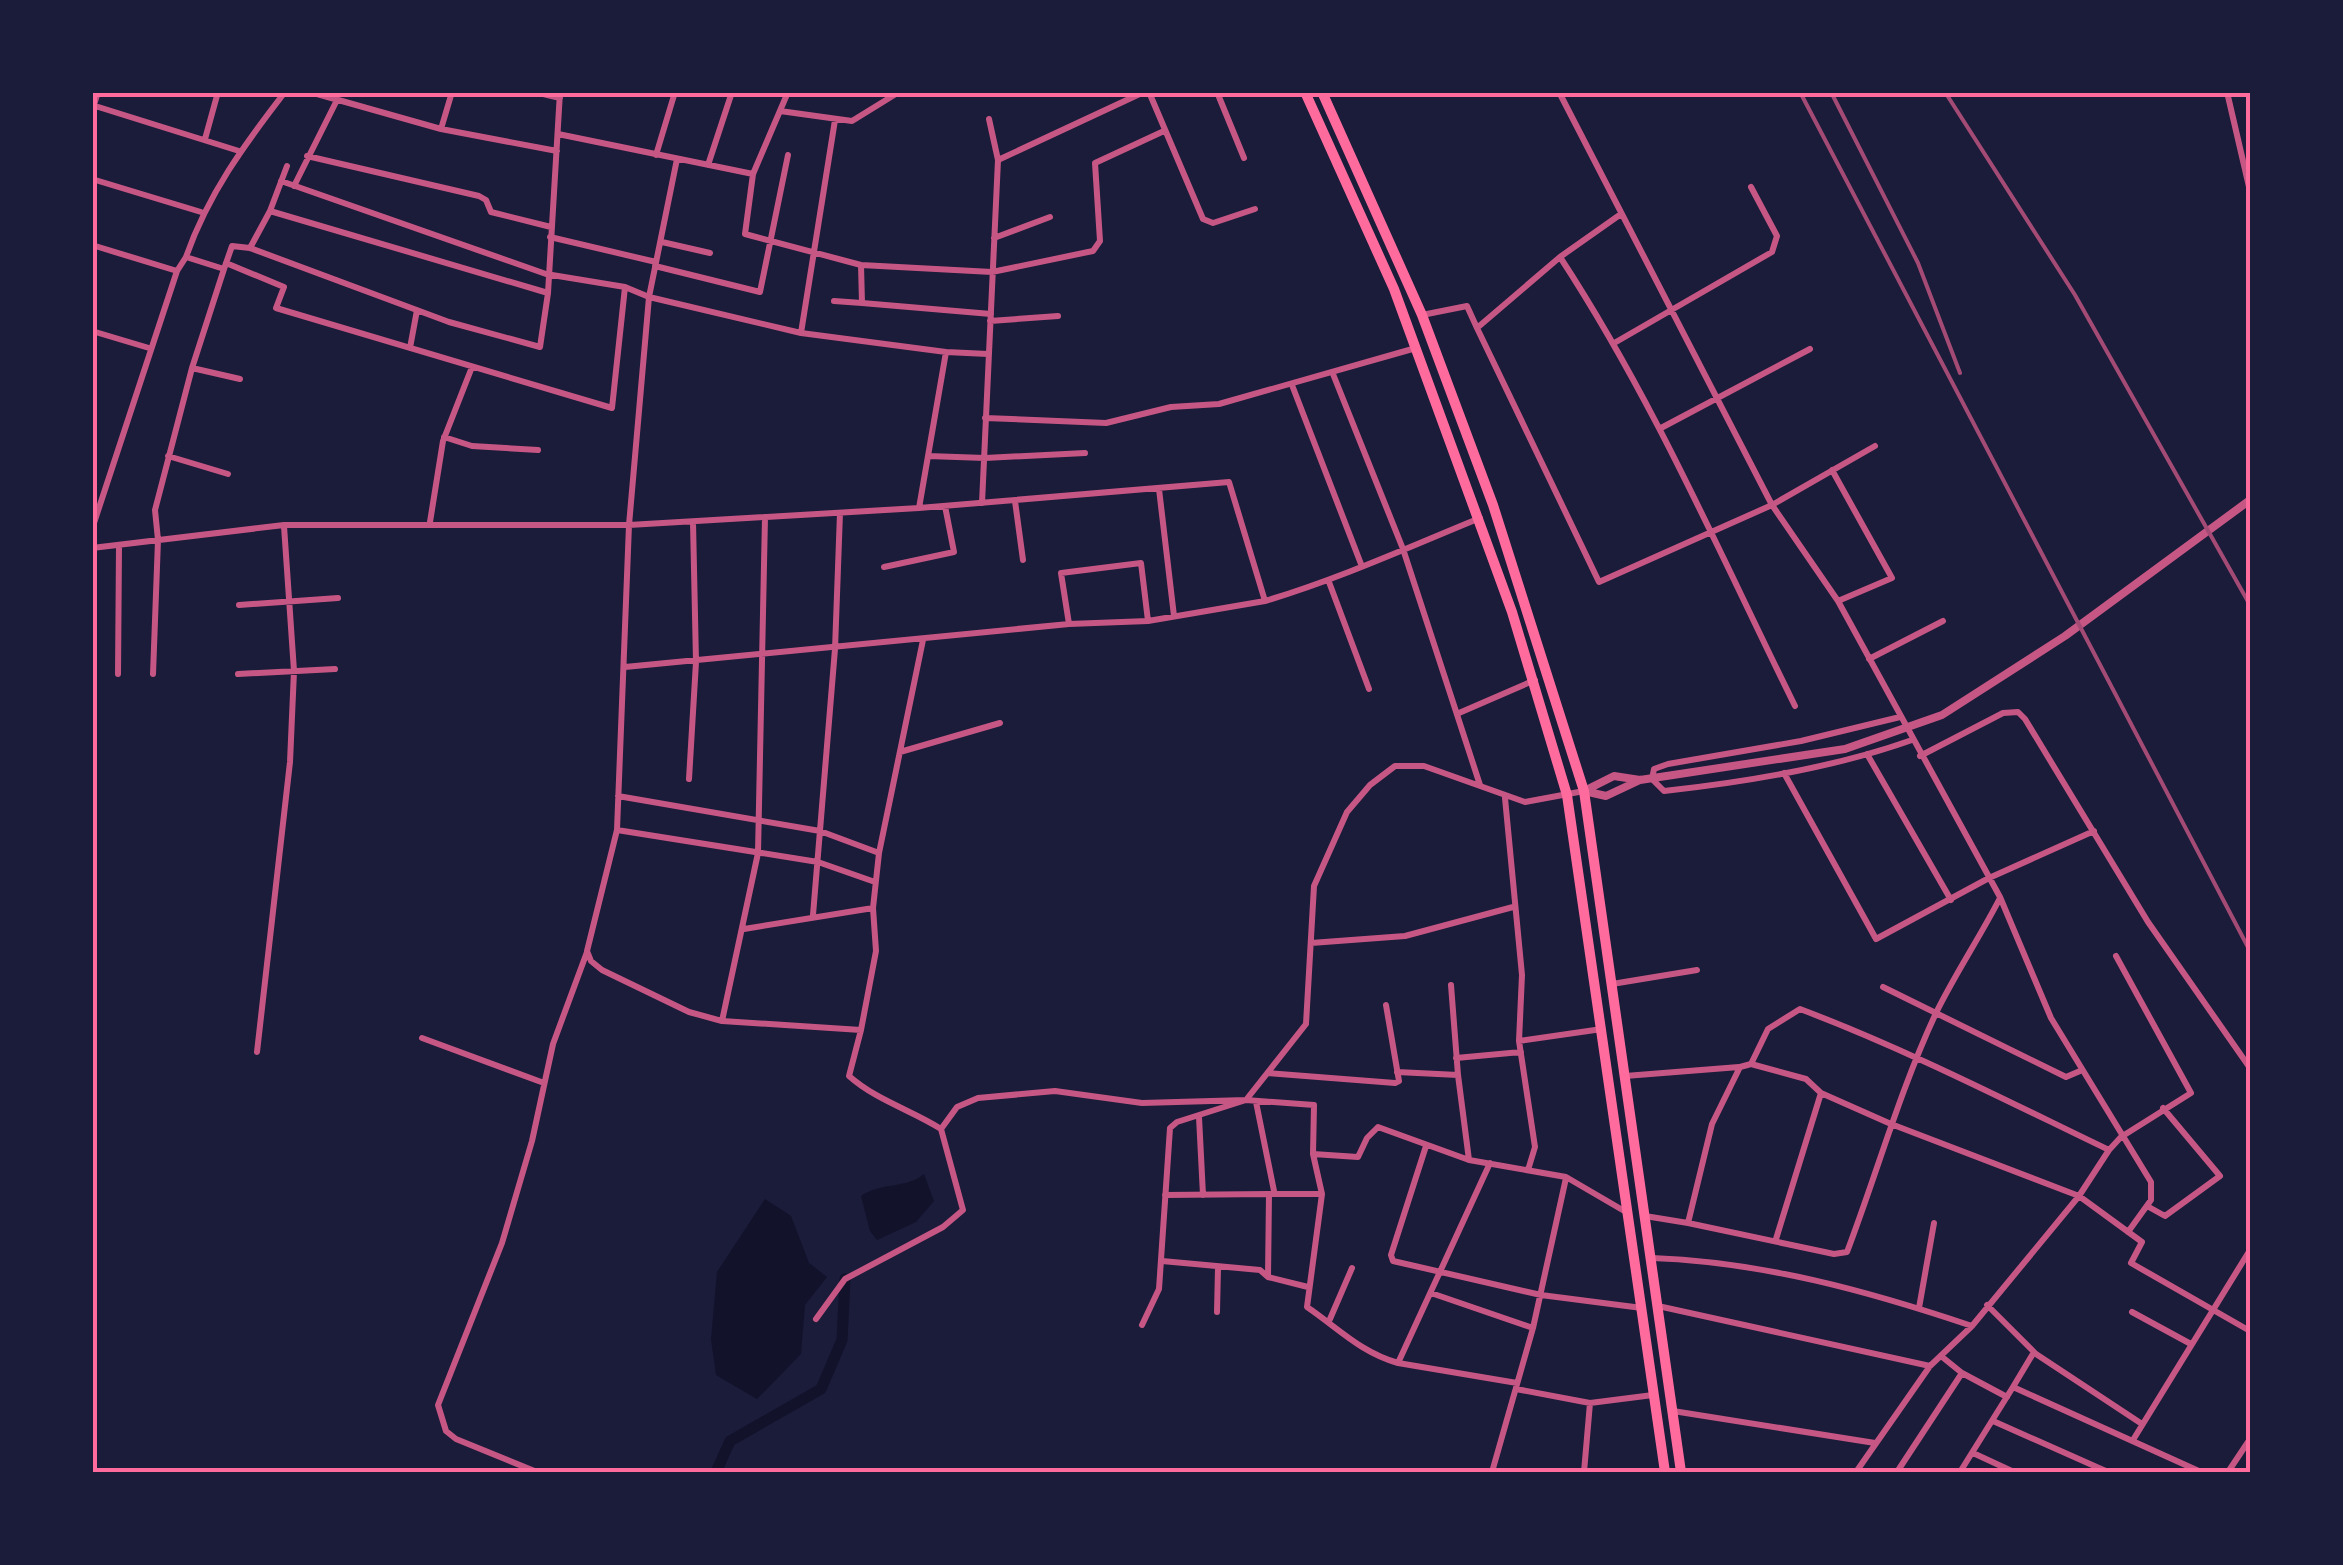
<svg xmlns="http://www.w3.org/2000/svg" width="2343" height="1565" font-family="'IBM Plex Sans',sans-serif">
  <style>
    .water { fill: #12122b }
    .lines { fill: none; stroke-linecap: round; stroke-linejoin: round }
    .canal { stroke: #12122b; stroke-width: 11 }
    .minor { stroke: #c65784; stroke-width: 6 }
    .tertiary { stroke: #c65784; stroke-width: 8 }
    .primary { stroke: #ff6b9d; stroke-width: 10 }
    .rail { stroke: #a44b75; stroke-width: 4 }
    .neatline { fill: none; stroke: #ff6b9d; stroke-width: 4 }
  </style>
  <rect width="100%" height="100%" fill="#1b1b3a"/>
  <path class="water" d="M 924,1174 L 934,1201 L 916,1222 L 877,1240 L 870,1231 L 861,1196 C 881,1182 906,1189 924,1174 Z
    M 765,1199 L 791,1216 L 809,1263 L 827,1277 L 805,1305 L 801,1354 L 757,1399 L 716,1375 L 711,1339 L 717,1272 Z"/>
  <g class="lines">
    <path class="canal" d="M 716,1472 L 730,1441 L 821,1389 L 842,1340 L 845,1279"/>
    <path class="minor" d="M 310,92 L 441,129 L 557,151
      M 535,92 L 560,98
      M 1149,92 L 1203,219 L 1213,223 L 1255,209
      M 1217,92 L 1244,158
      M 1559,92 L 1772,505 L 1838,601 L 2000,897 L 2051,1018 L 2151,1182 L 2151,1200 L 2128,1232
      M 2227,92 L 2250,191
      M 92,105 L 239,151
      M 92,111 L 98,92
      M 780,111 L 852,121 L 899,92
      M 835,120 L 801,333 L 946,352
      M 441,129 L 452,92
      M 558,134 L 753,174 L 788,92
      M 205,139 L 218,92
      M 656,155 L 675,92
      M 307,156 L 479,196 L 486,200 L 491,212 L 551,227
      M 677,159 L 649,297 L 629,525 L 617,830 L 587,951 L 591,961 L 602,970 L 689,1012 L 722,1021 L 861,1030 L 876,951 L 873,908
      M 998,160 L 1144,92
      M 708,165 L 732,92
      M 753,174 L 745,234 L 861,265 L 992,272 L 1093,251 L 1100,241 L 1095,163 L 1164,131
      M 92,179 L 201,212
      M 281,181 L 546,274 L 625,287 L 649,297 L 801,333
      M 294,186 L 337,100
      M 270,211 L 287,166
      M 1621,214 L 1560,257 L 1477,328 L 1599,582 L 1772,505 L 1875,446
      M 550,237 L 656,262
      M 994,238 L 1050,217
      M 662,242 L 710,253
      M 92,245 L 177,271
      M 250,248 L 270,211 L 548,293
      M 186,257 C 208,194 244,145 285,92
      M 1560,257 C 1653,399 1720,554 1795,706
      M 226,263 L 284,287 L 276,308 L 612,408 L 625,287
      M 861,265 L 862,303 L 991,314
      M 655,266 L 760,292 L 788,155
      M 224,269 L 232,246 L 250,248 L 449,322 L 540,347 L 548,293 L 560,92
      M 834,301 L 862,303
      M 1422,315 L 1467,306 L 1477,328
      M 990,321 L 1058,316
      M 92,331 L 149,348
      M 1616,342 L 1772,252 L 1777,236 L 1751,187
      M 410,348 L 417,310
      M 192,368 L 240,379
      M 1333,374 L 1403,549 L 1480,785
      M 1292,385 L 1361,564
      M 985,418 L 1106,423 L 1171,407 L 1219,404 L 1416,348
      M 1661,428 L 1810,349
      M 444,437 L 472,446 L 538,450
      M 168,456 L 228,474
      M 928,456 L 985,458 L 1085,453
      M 1832,470 L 1892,578 L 1838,601
      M 1159,489 L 1174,616
      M 1015,501 L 1023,560
      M 982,503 L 998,160 L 989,119
      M 919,508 L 946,352 L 988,354
      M 430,522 L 443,441 L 472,367
      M 92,529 L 177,271 L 186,257 L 224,269 L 192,368 L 155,510 L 158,540 L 153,674
      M 92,548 L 284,525 L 629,525 L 919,508 L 1229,482 L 1265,601 C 1339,579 1409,547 1480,518
      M 884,567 L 954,552 L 945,506
      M 1329,582 L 1369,689
      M 239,605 L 338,598
      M 1069,624 L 1061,573 L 1141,563 L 1148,621
      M 1869,659 L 1943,621
      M 625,667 L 1069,624 L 1148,621 L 1265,601
      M 118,674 L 119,547
      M 238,674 L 335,669
      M 1459,713 L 1535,680
      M 1900,717 L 1801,741 L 1668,764 L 1654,769 L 1652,779 L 1664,791 C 1748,782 1833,768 1912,740
      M 900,752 L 1000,723
      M 1867,754 L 1951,900
      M 1920,756 L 2003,713 L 2018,712 L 2025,719 L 2148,922 L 2250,1068
      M 1784,773 L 1876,939 L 1989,878 L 2094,831
      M 689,779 L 696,662 L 693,522
      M 618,796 L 820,831 L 879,853
      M 1505,798 L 1522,975 L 1519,1041 L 1535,1147 L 1528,1170
      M 617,830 L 818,862 L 875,882
      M 2000,898 C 1980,937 1955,974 1936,1013 C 1900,1090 1877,1173 1847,1252 L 1834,1254 L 1688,1223 L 1712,1124 L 1740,1067 L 1751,1064 L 1768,1029 L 1800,1009 C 1906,1049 2007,1101 2109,1150
      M 813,915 L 835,649 L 840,513
      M 744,929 L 873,908 L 879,853 L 923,640
      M 1311,943 L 1405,936 L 1513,907
      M 1612,984 L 1697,970
      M 1451,985 L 1458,1075
      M 1883,987 L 2066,1077 L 2080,1071
      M 722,1021 L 758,853 L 765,517
      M 422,1038 L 544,1083
      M 1519,1041 L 1602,1029
      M 257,1052 L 290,762 L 294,671 L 284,526
      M 1456,1058 L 1521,1052
      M 1751,1064 L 1806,1079 L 1821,1093 L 1891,1124 L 2079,1196 L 2142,1242 L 2131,1263 L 2250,1331
      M 1397,1072 L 1458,1075 L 1469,1160
      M 1268,1073 L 1395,1083 L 1399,1081 L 1386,1005
      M 1625,1076 L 1739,1067
      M 1256,1102 L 1274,1191
      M 1199,1117 L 1203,1195
      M 941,1129 L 957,1107 L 978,1098 L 1055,1091 L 1142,1103 L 1246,1100 L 1314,1105 L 1313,1154 L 1358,1157 L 1367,1138 L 1378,1127 L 1469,1160 L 1566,1177 L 1626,1212
      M 1426,1146 L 1391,1255 L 1393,1261 L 1541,1295 L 1642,1308
      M 1313,1154 L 1322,1194 L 1307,1307 C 1338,1328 1360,1352 1398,1363 L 1490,1163
      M 1165,1195 L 1269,1194
      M 2147,1206 L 2165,1216 L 2220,1176 L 2163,1108
      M 1645,1216 L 1688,1223
      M 1776,1239 L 1821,1093
      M 1652,1258 C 1763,1262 1868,1291 1972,1326
      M 1162,1261 L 1260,1270 L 1268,1277
      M 1308,1287 L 1268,1277 L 1269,1194 L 1322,1194
      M 1431,1293 L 1533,1328
      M 1987,1305 L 2036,1354 L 2142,1424
      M 1658,1306 L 1930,1366
      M 1919,1308 L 1934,1223
      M 1217,1312 L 1218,1268
      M 2132,1312 L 2189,1343
      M 816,1319 L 845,1279 L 943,1227 L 963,1210 L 941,1129 C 911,1110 876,1100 849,1076 L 861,1030
      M 1330,1319 L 1352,1268
      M 1142,1325 L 1159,1289 L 1170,1128 L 1177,1122 L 1246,1100 L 1306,1024 L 1314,886 L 1347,812 L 1370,785 L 1395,766 L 1424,766 L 1525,802 L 1584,791
      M 1941,1356 L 1962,1373 L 2007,1397
      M 1398,1363 L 1517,1383
      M 2013,1387 L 2034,1352
      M 1516,1389 L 1590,1403 L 1653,1395
      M 1673,1411 L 1875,1443
      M 1993,1421 L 2108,1472
      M 2133,1440 L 2250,1250
      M 1973,1453 L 2014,1472
      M 537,1472 L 456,1439 L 446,1431 L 438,1405 L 502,1243 L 532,1141 L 553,1044 L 587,952
      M 1492,1472 L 1533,1328 L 1566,1178
      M 1584,1472 L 1590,1403
      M 1856,1472 L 1930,1366 L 1972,1326 L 2079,1196 L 2109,1150 L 2121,1137 L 2191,1093 L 2116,956
      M 1897,1472 L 1962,1373
      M 1960,1472 L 2013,1387 L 2201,1472
      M 2228,1472 L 2250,1439"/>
    <path class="tertiary" d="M 1584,791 L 1614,776 L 1640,780 L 1845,749 L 1942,715 L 2065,636 L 2250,500
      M 1584,791 L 1606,796 L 1640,780"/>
    <path class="primary" d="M 1305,92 L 1394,289 L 1512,612 L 1567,795 L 1665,1472
      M 1322,92 L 1422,315 L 1493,505 L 1584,791 L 1681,1472"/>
    <path class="rail" d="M 1800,92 L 2250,951
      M 1831,92 L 1918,263 L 1960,373
      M 1945,92 L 2075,295 L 2250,605"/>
  </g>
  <rect width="2343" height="1565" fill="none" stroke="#1b1b3a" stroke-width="190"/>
  <rect x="95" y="95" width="2153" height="1375" class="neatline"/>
</svg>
